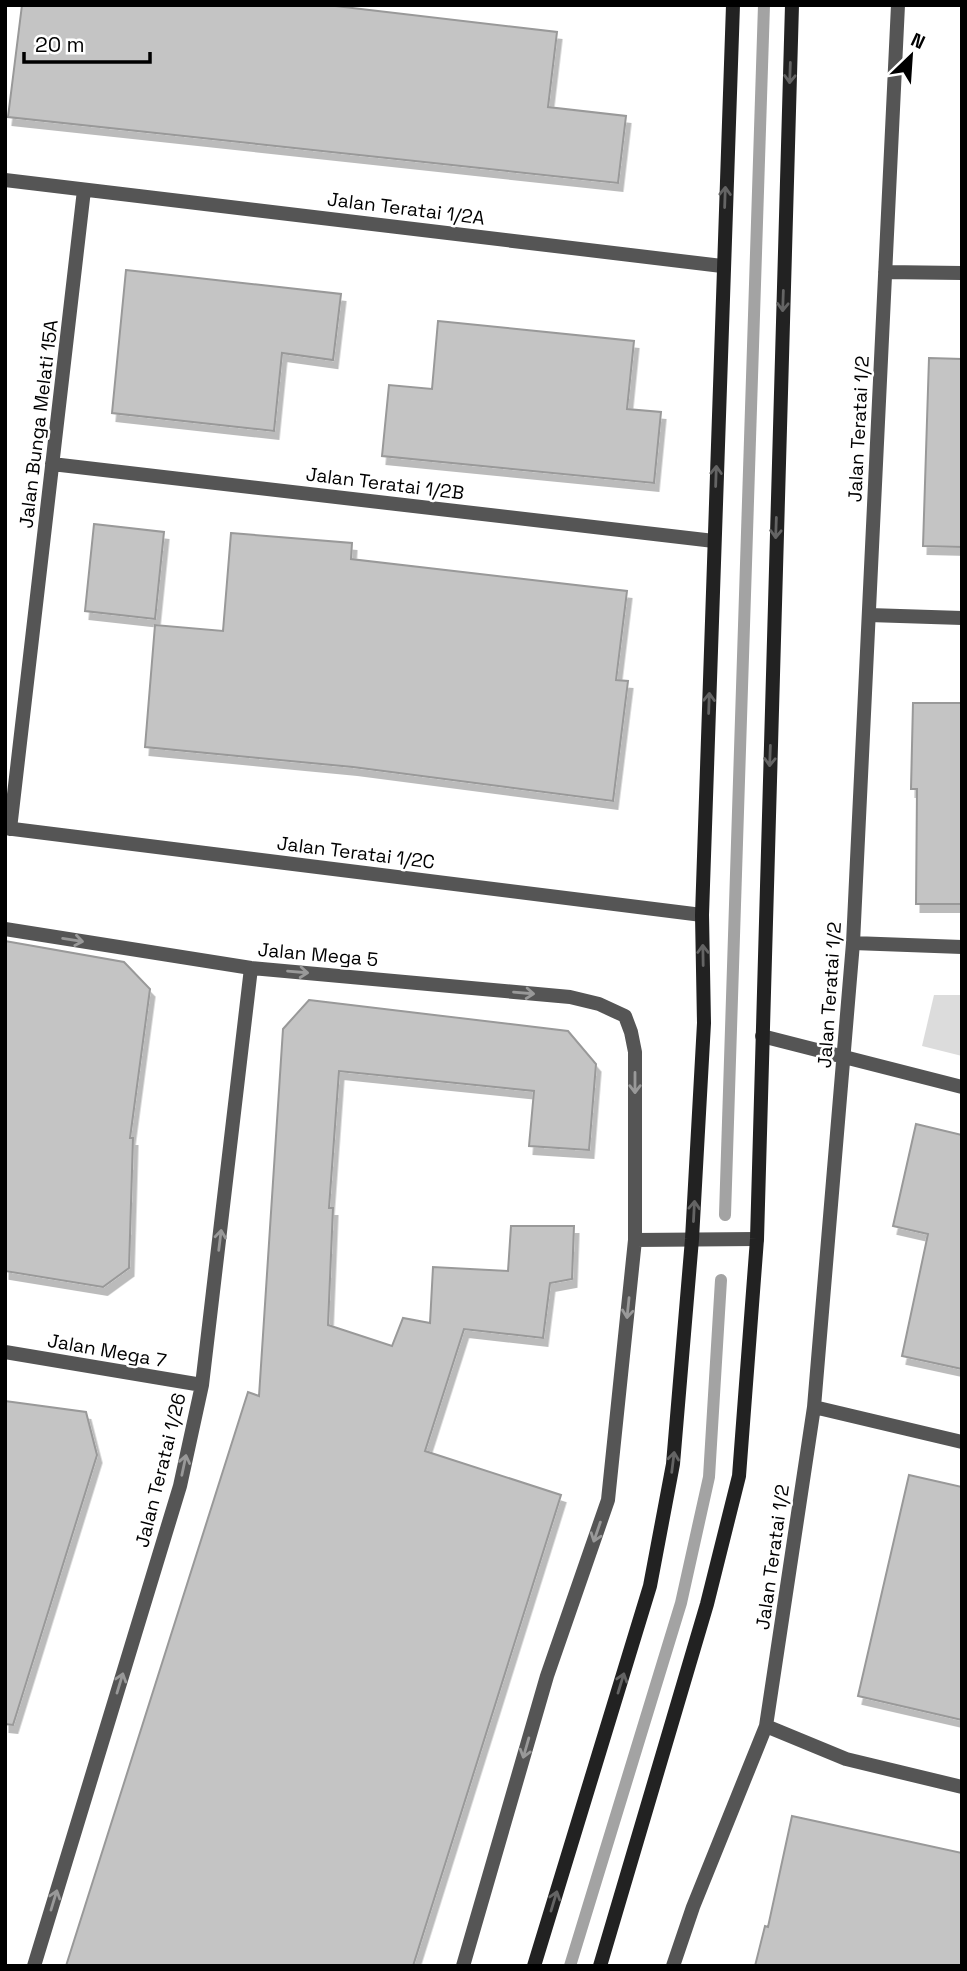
<svg xmlns="http://www.w3.org/2000/svg" width="967" height="1971" font-family="'Space Grotesk',sans-serif">
  <style>
    .green { fill: #dcdcdc }
    .lines { fill: none; stroke-linecap: round; stroke-linejoin: round }
    .stream { stroke: #a3a3a3; stroke-width: 12 }
    .building { fill: #c4c4c4; stroke: #999; stroke-width: 2; filter: url(#shadow) }
    .street { stroke: #555; stroke-width: 14 }
    .secondary { stroke: #222; stroke-width: 14 }
    .oneway { stroke: #646464 }
    .oneway2 { stroke: #999 }
    .labels { text-anchor: middle; stroke-width: 5; stroke-linejoin: round; paint-order: stroke }
    .street-label { font-size: 19px; fill: #000; stroke: #fff }
  </style>
  <defs>
    <filter id="shadow"><feDropShadow dx="4.5" dy="8" stdDeviation="0" flood-color="#0004"/></filter>
  </defs>
  <rect width="100%" height="100%" fill="#fff"/>
  <path class="green" d="M 934,995 L 962,995 L 962,1056 L 922,1046 Z"/>
  <g class="lines">
    <path class="stream" d="M 725,1215 L 764,5
      M 570,1966 L 681,1603 L 709,1477 L 721,1280"/>
  </g>
  <path class="building" d="M 22,5 L 327,5 L 557,32 L 548,107 L 626,116 L 618,183 L 8,117 Z
    M 126,270 L 341,294 L 333,360 L 282,353 L 274,431 L 112,413 Z
    M 438,321 L 634,341 L 627,409 L 661,412 L 654,483 L 382,456 L 389,385 L 432,389 Z
    M 929,358 L 962,359 L 962,547 L 923,546 Z
    M 94,524 L 164,532 L 155,619 L 85,611 Z
    M 231,533 L 352,543 L 351,559 L 627,591 L 616,680 L 628,681 L 613,801 L 353,767 L 145,747 L 155,625 L 223,631 Z
    M 913,703 L 962,703 L 962,904 L 916,904 L 917,789 L 911,789 Z
    M 5,941 L 124,962 L 150,989 L 130,1138 L 133,1138 L 129,1268 L 103,1287 L 5,1271 Z
    M 309,1000 L 568,1031 L 596,1064 L 589,1150 L 529,1146 L 534,1091 L 339,1071 L 329,1208 L 333,1208 L 328,1325 L 392,1346 L 403,1318 L 430,1323 L 433,1267 L 508,1271 L 511,1226 L 574,1226 L 572,1279 L 550,1283 L 543,1338 L 464,1329 L 425,1451 L 561,1495 L 413,1966 L 66,1966 L 248,1392 L 259,1396 L 283,1029 Z
    M 916,1124 L 962,1135 L 962,1369 L 902,1356 L 928,1234 L 893,1226 Z
    M 5,1401 L 86,1412 L 97,1455 L 13,1725 L 5,1724 Z
    M 909,1475 L 962,1487 L 962,1720 L 858,1696 Z
    M 792,1816 L 962,1853 L 962,1966 L 755,1966 L 765,1926 L 768,1927 Z"/>
  <g class="lines">
    <path class="street" d="M 5,180 L 722,266
      M 885,272 L 962,273
      M 52,464 L 714,541
      M 869,615 L 962,618
      M 5,828 L 702,915
      M 10,829 L 84,190
      M 5,929 L 251,968 L 570,997 L 599,1004 L 625,1016 L 631,1032 L 635,1052 L 635,1240 L 608,1500 L 547,1676 L 463,1966
      M 853,943 L 962,947
      M 762,1036 L 962,1087
      M 635,1240 L 757,1239
      M 5,1352 L 202,1385
      M 814,1407 L 962,1442
      M 766,1726 L 846,1759 L 962,1787
      M 34,1966 L 180,1486 L 202,1385 L 251,968
      M 673,1966 L 693,1907 L 766,1726 L 814,1407 L 853,943 L 898,5"/>
    <path class="secondary" d="M 534,1966 L 650,1586 L 673,1464 L 692,1239 L 704,1023 L 702,915 L 733,5
      M 600,1966 L 707,1604 L 739,1476 L 757,1239 L 792,5"/>
  </g>
  <defs><path id="oneway-shaft" d="M-6 0H5M1.5-3L5.5 0L1.5 3" fill="none" stroke-width="1.6" stroke-linecap="round" stroke-linejoin="round" transform="scale(1.75)"/></defs>
  <g class="oneway">
    <use href="#oneway-shaft" transform="translate(790 73) rotate(92)"/>
    <use href="#oneway-shaft" transform="translate(725 197) rotate(-88)"/>
    <use href="#oneway-shaft" transform="translate(783 301) rotate(92)"/>
    <use href="#oneway-shaft" transform="translate(716 476) rotate(-88)"/>
    <use href="#oneway-shaft" transform="translate(776 528) rotate(92)"/>
    <use href="#oneway-shaft" transform="translate(709 703) rotate(-88)"/>
    <use href="#oneway-shaft" transform="translate(770 756) rotate(92)"/>
    <use href="#oneway-shaft" transform="translate(703 955) rotate(-91)"/>
    <use href="#oneway-shaft" transform="translate(694 1211) rotate(-87)"/>
    <use href="#oneway-shaft" transform="translate(673 1462) rotate(-83)"/>
    <use href="#oneway-shaft" transform="translate(621 1683) rotate(-73)"/>
    <use href="#oneway-shaft" transform="translate(554 1901) rotate(-73)"/>
  </g>
  <g class="oneway2">
    <use href="#oneway-shaft" transform="translate(73 940) rotate(9)"/>
    <use href="#oneway-shaft" transform="translate(298 972) rotate(5)"/>
    <use href="#oneway-shaft" transform="translate(524 993) rotate(5)"/>
    <use href="#oneway-shaft" transform="translate(635 1083) rotate(90)"/>
    <use href="#oneway-shaft" transform="translate(220 1240) rotate(-83)"/>
    <use href="#oneway-shaft" transform="translate(628 1308) rotate(96)"/>
    <use href="#oneway-shaft" transform="translate(184 1465) rotate(-78)"/>
    <use href="#oneway-shaft" transform="translate(597 1532) rotate(109)"/>
    <use href="#oneway-shaft" transform="translate(120 1683) rotate(-73)"/>
    <use href="#oneway-shaft" transform="translate(526 1748) rotate(106)"/>
    <use href="#oneway-shaft" transform="translate(54 1900) rotate(-73)"/>
  </g>
  <g class="labels">
    <g class="street-label">
      <text transform="translate(406 208) rotate(7)" y="7">Jalan Teratai 1/2A</text>
      <text transform="translate(38 424) rotate(-83)" y="7">Jalan Bunga Melati 15A</text>
      <text transform="translate(858 429) rotate(-87)" y="7">Jalan Teratai 1/2</text>
      <text transform="translate(385 483) rotate(7)" y="7">Jalan Teratai 1/2B</text>
      <text transform="translate(356 852) rotate(7)" y="7">Jalan Teratai 1/2C</text>
      <text transform="translate(318 954) rotate(5)" y="7">Jalan Mega 5</text>
      <text transform="translate(829 995) rotate(-86)" y="7">Jalan Teratai 1/2</text>
      <text transform="translate(107 1350) rotate(10)" y="7">Jalan Mega 7</text>
      <text transform="translate(160 1470) rotate(-76)" y="7">Jalan Teratai 1/26</text>
      <text transform="translate(772 1557) rotate(-82)" y="7">Jalan Teratai 1/2</text>
    </g>
  </g>
  <rect width="967" height="1971" fill="none" stroke="#000000" stroke-width="14"/>
  <g transform="translate(911 56) rotate(25)" stroke="#ffffff" stroke-width="5" paint-order="stroke">
  <path d="M0-5L12 26L0 18L-12 26Z" fill="#000000"/>
  <text y="-10" font-size="19" font-weight="bold" text-anchor="middle" fill="#000000">N</text>
  </g>
  <path d="M24 52v10h126v-10" fill="none" stroke="#000000" stroke-width="3.5"/>
  <text x="35" y="52" font-size="21" fill="#000000" stroke="#ffffff" stroke-width="5" paint-order="stroke">20 m</text>
</svg>
